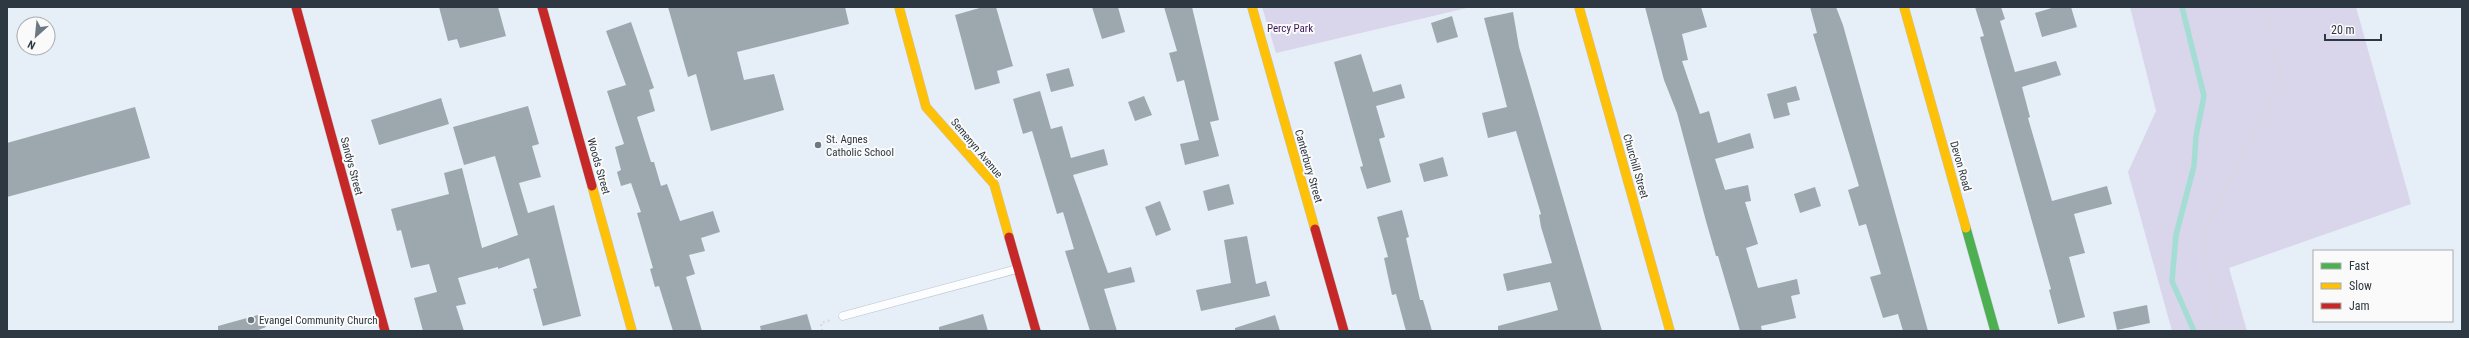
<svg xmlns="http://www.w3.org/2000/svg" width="2469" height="338" font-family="'Roboto Condensed',sans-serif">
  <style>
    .green { fill: #d9d5eb }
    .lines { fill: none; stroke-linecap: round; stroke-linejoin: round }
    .stream { stroke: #a4ddd3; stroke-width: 5.5 }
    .building { fill: #9ca8ad }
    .lane-casing { stroke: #bcc5cd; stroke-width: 9 }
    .fast-casing { stroke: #bcc5cd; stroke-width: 10 }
    .slow-casing { stroke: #bcc5cd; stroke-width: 10 }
    .jam-casing { stroke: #bcc5cd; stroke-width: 10 }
    .path { stroke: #d8dbde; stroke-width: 2.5; stroke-dasharray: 2 3; stroke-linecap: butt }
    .lane { stroke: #fbfdfe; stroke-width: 8 }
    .fast { stroke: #4caf50; stroke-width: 9 }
    .slow { stroke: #ffc107; stroke-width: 9 }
    .jam { stroke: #c62828; stroke-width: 9 }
    .poi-dot { fill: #6e7881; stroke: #fafafa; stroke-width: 1.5 }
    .labels { text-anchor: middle; stroke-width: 4; stroke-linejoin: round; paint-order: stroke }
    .park-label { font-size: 11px; fill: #3e1959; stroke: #fafafa }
    .poi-label { font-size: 11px; fill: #2d3842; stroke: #fafafa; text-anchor: start }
    .street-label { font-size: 11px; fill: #2d3842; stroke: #fafafa }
  </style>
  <rect width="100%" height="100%" fill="#e6eff7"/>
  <path class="green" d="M 1262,7 L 1471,7 L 1276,53 Z
    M 2130,7 L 2356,7 L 2411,204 L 2229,268 L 2247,331 L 2172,331 L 2128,172 L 2156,111 Z"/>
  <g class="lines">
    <path class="stream" d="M 2182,7 L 2204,96 L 2196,136 L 2194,166 L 2176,235 L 2172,281 L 2194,331"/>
  </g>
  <path class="building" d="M 439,7 L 498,7 L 506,36 L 460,48 L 457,39 L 448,41 Z
    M 668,7 L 845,7 L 849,24 L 737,52 L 744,80 L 774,74 L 784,110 L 711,131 L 696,74 L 688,77 Z
    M 983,7 L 996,7 L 1013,66 L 997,71 L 1000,83 L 975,90 L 955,15 Z
    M 1092,7 L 1118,7 L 1125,32 L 1102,39 Z
    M 1164,7 L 1192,7 L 1219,120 L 1210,122 L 1219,156 L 1185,165 L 1180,144 L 1199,140 L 1184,80 L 1177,82 L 1169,53 L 1177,51 Z
    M 1645,7 L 1701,7 L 1707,27 L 1682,34 L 1688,60 L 1682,61 L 1700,114 L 1709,111 L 1718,143 L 1750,133 L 1754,148 L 1715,159 L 1725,190 L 1748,185 L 1751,201 L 1745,202 L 1758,244 L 1746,248 L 1758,288 L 1797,279 L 1800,294 L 1791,296 L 1796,318 L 1761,326 L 1762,331 L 1740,331 L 1718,256 L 1716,256 L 1706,221 L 1677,113 L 1664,80 Z
    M 1810,7 L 1836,7 L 1843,25 L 1928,331 L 1903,331 L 1898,314 L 1883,318 L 1870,277 L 1881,274 L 1866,224 L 1859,226 L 1848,190 L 1859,186 L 1813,34 L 1817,33 Z
    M 1975,7 L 2001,7 L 2005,19 L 2000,21 L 2015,72 L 2056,61 L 2061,75 L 2022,87 L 2030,117 L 2028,118 L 2052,201 L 2107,186 L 2112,204 L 2074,214 L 2085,253 L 2069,257 L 2085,317 L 2058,324 L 2049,290 L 2051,289 L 1980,37 L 1984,36 Z
    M 2055,7 L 2071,7 L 2077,27 L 2042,37 L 2035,13 Z
    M 1513,12 L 1519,47 L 1602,331 L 1498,331 L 1498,326 L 1558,310 L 1550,282 L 1507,291 L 1503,274 L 1552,263 L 1541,227 L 1539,215 L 1541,214 L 1516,131 L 1488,138 L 1482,113 L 1507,107 L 1484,18 Z
    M 1452,16 L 1458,37 L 1437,43 L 1431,23 Z
    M 631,22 L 654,88 L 649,90 L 655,111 L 637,117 L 651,162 L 654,162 L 661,186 L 667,184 L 680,221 L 713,211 L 720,232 L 701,238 L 705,251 L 689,255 L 695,274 L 686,277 L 702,331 L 673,331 L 659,286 L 655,287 L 650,269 L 653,268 L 637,213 L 641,212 L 631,183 L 621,186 L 617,172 L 621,170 L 615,147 L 624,144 L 607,91 L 626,85 L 606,31 Z
    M 1361,54 L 1373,92 L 1401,84 L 1405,98 L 1376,106 L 1385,137 L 1379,139 L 1391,182 L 1367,189 L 1360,167 L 1363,166 L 1334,62 Z
    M 1069,68 L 1074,86 L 1051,92 L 1046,74 Z
    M 1796,86 L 1800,100 L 1787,103 L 1790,115 L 1774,119 L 1767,94 Z
    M 1040,91 L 1051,129 L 1062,126 L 1071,158 L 1104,149 L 1108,165 L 1073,175 L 1108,273 L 1131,267 L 1135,282 L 1104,289 L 1117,331 L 1090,331 L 1065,251 L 1074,249 L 1063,212 L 1057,214 L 1032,131 L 1023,134 L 1013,99 Z
    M 1144,96 L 1152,115 L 1135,121 L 1128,102 Z
    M 441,98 L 449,124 L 379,145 L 371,120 Z
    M 528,106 L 539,144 L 532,146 L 541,177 L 519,183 L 528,213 L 554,205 L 581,316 L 543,326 L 533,289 L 537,288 L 529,258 L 498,269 L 498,267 L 458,278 L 466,304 L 456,306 L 464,331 L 423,331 L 414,298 L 437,292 L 429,264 L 411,268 L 401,230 L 397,231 L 391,209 L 449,194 L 444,173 L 462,168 L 482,248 L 518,235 L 495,156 L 464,165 L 453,127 Z
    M 135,107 L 150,158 L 7,197 L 7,143 Z
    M 1443,157 L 1448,176 L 1424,182 L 1419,164 Z
    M 1229,184 L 1234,204 L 1208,211 L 1203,191 Z
    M 1815,187 L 1821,206 L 1800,213 L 1794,194 Z
    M 1160,201 L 1171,230 L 1156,236 L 1145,207 Z
    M 1402,210 L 1409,237 L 1406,238 L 1420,300 L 1423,300 L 1432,331 L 1406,331 L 1396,294 L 1392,295 L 1384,258 L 1388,257 L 1377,217 Z
    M 1247,236 L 1256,284 L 1266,281 L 1270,296 L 1201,311 L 1196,290 L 1231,283 L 1224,240 Z
    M 2147,305 L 2150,323 L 2117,330 L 2113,312 Z
    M 807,314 L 812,331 L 761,331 L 760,326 Z
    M 983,314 L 988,331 L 939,331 L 939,327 Z
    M 258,315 L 266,327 L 256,331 L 218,331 L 218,326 Z
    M 1275,315 L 1280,331 L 1235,331 L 1235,328 Z"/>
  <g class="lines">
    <g class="lane-casing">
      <path id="lane" d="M 843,316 L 1017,269"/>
    </g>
    <g class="fast-casing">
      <path id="fast" d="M 1966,228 L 1995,331"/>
    </g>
    <g class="slow-casing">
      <path id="slow" d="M 899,7 L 926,107 L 994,184 L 1009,237
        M 1252,7 L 1315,229
        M 1579,7 L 1670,331
        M 1904,7 L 1966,228
        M 592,186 L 632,331"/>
    </g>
    <g class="jam-casing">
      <path id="jam" d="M 296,7 L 385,331
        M 542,7 L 592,186
        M 1315,229 L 1344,331
        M 1009,237 L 1036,331"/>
    </g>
    <path class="path" d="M 822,331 L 821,323 L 831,320
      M 2218,331 L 2210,277 L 2203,241 L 2205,229 L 2279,85 L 2279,63 L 2261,7"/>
    <use href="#lane" class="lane"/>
    <use href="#fast" class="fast"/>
    <use href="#slow" class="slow"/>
    <use href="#jam" class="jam"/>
  </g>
  <g class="poi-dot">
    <circle cx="818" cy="145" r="4"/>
    <circle cx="251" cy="320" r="4"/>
  </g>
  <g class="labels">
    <g class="park-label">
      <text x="1290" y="32">Percy Park</text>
    </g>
    <g class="poi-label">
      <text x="826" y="143">St. Agnes<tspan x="826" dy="13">Catholic School</tspan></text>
      <text x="259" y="324">Evangel Community Church</text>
    </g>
    <g class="street-label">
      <text transform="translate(977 148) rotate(50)" y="4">Semenyn Avenue</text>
      <text transform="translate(352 166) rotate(75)" y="4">Sandys Street</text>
      <text transform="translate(599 166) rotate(74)" y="4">Woods Street</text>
      <text transform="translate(1309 166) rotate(74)" y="4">Canterbury Street</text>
      <text transform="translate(1636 166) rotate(74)" y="4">Churchill Street</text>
      <text transform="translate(1961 166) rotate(74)" y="4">Devon Road</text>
    </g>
  </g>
  <rect width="2469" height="338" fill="none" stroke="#2d3842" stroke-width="16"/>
  <rect x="2313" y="250" width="140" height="72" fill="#fafafa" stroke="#a8acb0"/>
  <rect x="2321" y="263" width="20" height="6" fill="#4caf50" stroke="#a8acb0"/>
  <text x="2349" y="270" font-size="12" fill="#2d3842">Fast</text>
  <rect x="2321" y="283" width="20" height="6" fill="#ffc107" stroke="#a8acb0"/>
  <text x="2349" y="290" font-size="12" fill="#2d3842">Slow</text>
  <rect x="2321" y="303" width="20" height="6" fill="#c62828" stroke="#a8acb0"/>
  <text x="2349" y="310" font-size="12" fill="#2d3842">Jam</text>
  <g transform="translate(36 36) rotate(207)"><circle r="19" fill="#fafafa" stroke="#a8acb0"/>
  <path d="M0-3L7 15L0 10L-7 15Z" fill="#6e7881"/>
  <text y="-6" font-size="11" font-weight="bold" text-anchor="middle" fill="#2d3842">N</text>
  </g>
  <path d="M2325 34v6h56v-6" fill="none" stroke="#2d3842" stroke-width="2"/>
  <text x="2331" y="34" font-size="12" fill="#2d3842" stroke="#fafafa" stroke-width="3" paint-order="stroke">20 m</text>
</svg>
